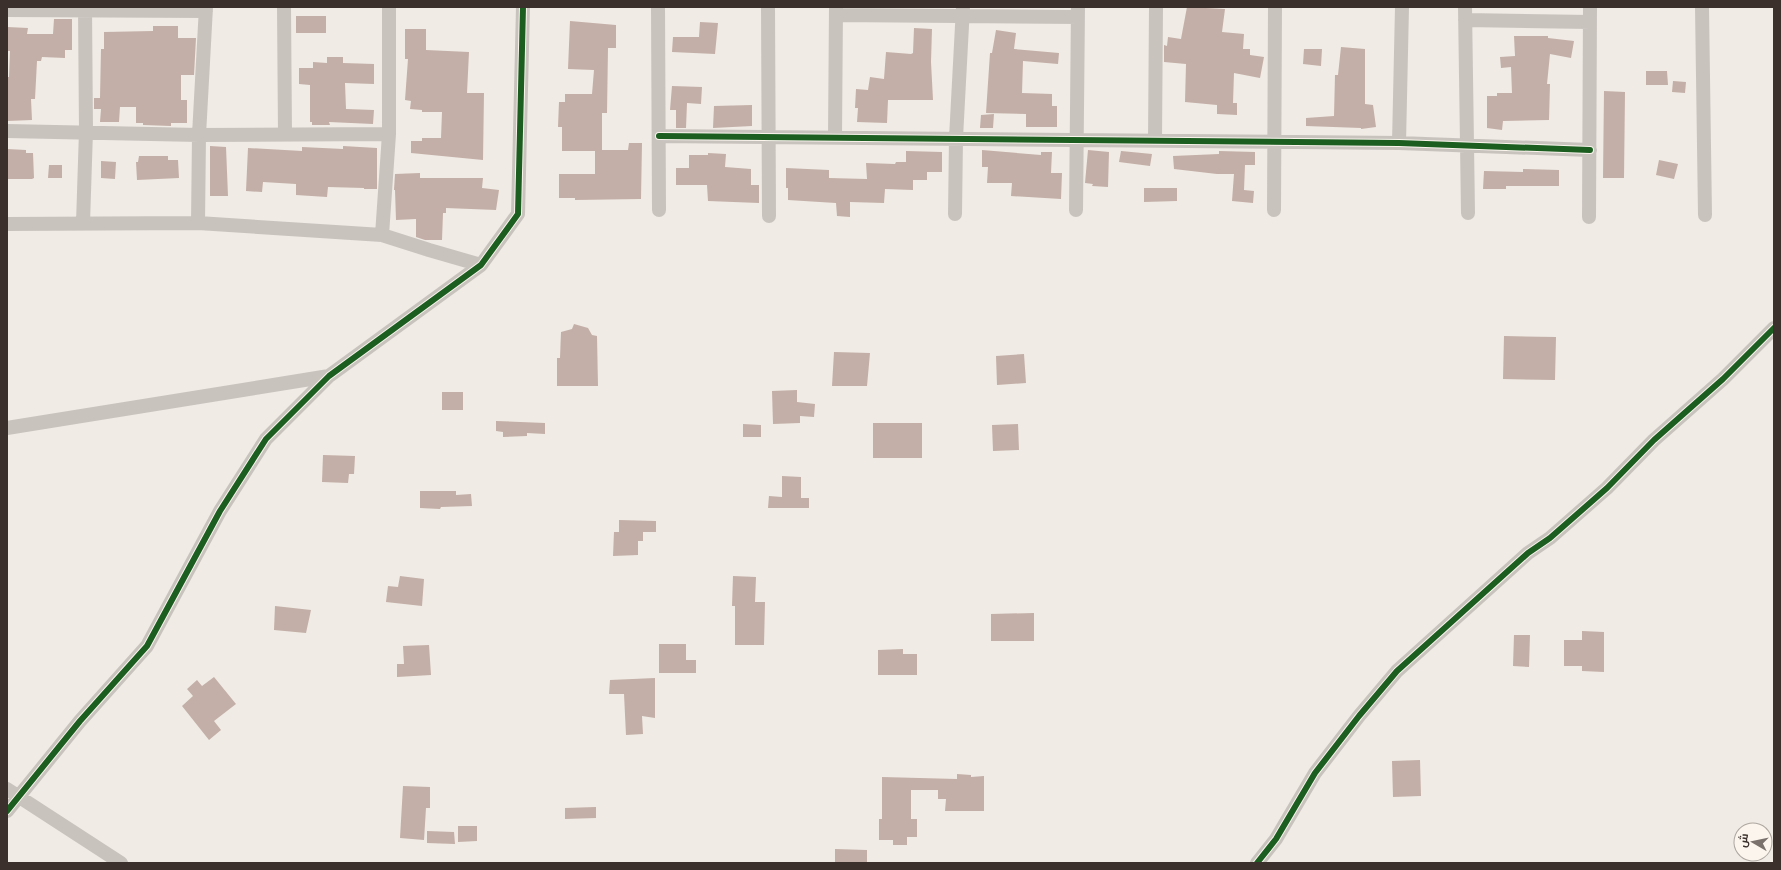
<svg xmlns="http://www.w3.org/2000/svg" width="1781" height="870" font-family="'Nunito Sans',Cairo,sans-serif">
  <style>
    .building { fill: #c3afa7 }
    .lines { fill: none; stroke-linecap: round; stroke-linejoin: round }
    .street { stroke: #c9c3be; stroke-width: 14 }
    .cycleway-casing { stroke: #fbf5ee; stroke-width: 8 }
    .cycleway { stroke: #1b5e20; stroke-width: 6 }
  </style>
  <rect width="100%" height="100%" fill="#f0ebe5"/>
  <path class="building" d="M 1187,7 L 1225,9 L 1222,32 L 1244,34 L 1243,49 L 1250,49 L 1250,55 L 1264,57 L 1260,78 L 1234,73 L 1233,103 L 1237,103 L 1237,115 L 1217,114 L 1217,105 L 1185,102 L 1186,64 L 1164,62 L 1164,45 L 1167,46 L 1168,37 L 1181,39 Z
    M 296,16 L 326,16 L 326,33 L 296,33 Z
    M 54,19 L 72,19 L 72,50 L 65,50 L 65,58 L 42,57 L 41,61 L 37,61 L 35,99 L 31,99 L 32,120 L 7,121 L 7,77 L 9,77 L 10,51 L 7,51 L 7,27 L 28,28 L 27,34 L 53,34 Z
    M 570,21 L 616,25 L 616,48 L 608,48 L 607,113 L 602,113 L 602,150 L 628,150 L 629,143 L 642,143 L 641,199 L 575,200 L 575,198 L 559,198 L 559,174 L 595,174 L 595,151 L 562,151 L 562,127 L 558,127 L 559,102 L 565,102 L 565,94 L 592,94 L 594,70 L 568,69 Z
    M 700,22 L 718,23 L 715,54 L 672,52 L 673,37 L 699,37 Z
    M 153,26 L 178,26 L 178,38 L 196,38 L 194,75 L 181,75 L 181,100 L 187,100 L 187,123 L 171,123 L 171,126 L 143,125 L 143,123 L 136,123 L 136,107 L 120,107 L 119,122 L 100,122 L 101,109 L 94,109 L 94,98 L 100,98 L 101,49 L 104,49 L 104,32 L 153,31 Z
    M 914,28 L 932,29 L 931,62 L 933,100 L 888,100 L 887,123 L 857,122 L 858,108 L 855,108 L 856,89 L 868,90 L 870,77 L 884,79 L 886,52 L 911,54 L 913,53 Z
    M 405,29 L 426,29 L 426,50 L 469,52 L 467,93 L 484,93 L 483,160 L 411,153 L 411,141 L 422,141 L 422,138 L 441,138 L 442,112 L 422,112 L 422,110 L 410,109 L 411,101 L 405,100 L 408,59 L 405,59 Z
    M 996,30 L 1016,33 L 1014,49 L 1059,53 L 1058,64 L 1023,61 L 1022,93 L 1052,94 L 1052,106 L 1057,106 L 1057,127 L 1026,127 L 1026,114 L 986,113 L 990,53 L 992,53 Z
    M 1514,36 L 1548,36 L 1548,38 L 1574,41 L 1571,58 L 1550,54 L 1547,84 L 1550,84 L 1549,120 L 1503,121 L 1502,130 L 1487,128 L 1487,96 L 1497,96 L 1497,93 L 1512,93 L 1511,67 L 1501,68 L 1500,57 L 1515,56 Z
    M 1341,47 L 1365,49 L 1365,104 L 1373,105 L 1376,127 L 1361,129 L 1361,128 L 1306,126 L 1306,118 L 1334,116 L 1335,75 L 1338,75 Z
    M 1304,49 L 1322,49 L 1321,66 L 1303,64 Z
    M 327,57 L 343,57 L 343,63 L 374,64 L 374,84 L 345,83 L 346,109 L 374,110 L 373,124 L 329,122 L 330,125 L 312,125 L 312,122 L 310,122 L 310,85 L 299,84 L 299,68 L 313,68 L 313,62 L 327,63 Z
    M 1646,71 L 1667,71 L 1668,85 L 1646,85 Z
    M 1673,81 L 1686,82 L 1685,93 L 1672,92 Z
    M 672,86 L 702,87 L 701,104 L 687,103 L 686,128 L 676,128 L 676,110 L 670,110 Z
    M 1604,91 L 1625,92 L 1624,178 L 1603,178 Z
    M 752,105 L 752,126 L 713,128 L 714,106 Z
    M 994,114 L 993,128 L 980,128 L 981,115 Z
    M 210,146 L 226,147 L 228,196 L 210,196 Z
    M 343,146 L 377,148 L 377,189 L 364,189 L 364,188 L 328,187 L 327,197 L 296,195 L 296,184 L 263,182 L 262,192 L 246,191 L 248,148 L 302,151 L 302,147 L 343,149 Z
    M 7,149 L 26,150 L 26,153 L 33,153 L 34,178 L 32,179 L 7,179 Z
    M 982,150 L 1041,155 L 1041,152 L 1052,152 L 1051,173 L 1062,173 L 1061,199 L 1011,196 L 1012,183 L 987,183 L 988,167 L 982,167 Z
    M 1088,150 L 1109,152 L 1108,187 L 1092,186 L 1093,184 L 1085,183 Z
    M 906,151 L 942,152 L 942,172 L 927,172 L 927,180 L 913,180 L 913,190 L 885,189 L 884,203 L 850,202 L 850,217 L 837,216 L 836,203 L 788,200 L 788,188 L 786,188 L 786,168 L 829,170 L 829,178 L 867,179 L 866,163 L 895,164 L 896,162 L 906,162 Z
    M 1121,151 L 1152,154 L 1150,166 L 1119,162 Z
    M 1219,151 L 1255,152 L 1255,165 L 1245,165 L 1244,190 L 1254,191 L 1253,203 L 1232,201 L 1234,174 L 1217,174 L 1174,169 L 1173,156 L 1219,154 Z
    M 708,153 L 726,154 L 725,167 L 751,169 L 751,185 L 759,185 L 759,203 L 708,201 L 707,185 L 676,185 L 676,168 L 689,168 L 689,155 L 708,155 Z
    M 139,156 L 168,156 L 168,160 L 178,160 L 179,178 L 137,180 L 136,162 L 138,162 Z
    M 1659,160 L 1678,164 L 1674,179 L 1656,175 Z
    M 101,161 L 116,162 L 115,179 L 101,178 Z
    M 49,165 L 62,165 L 62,178 L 48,178 Z
    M 1523,169 L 1559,170 L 1559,186 L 1506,186 L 1506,189 L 1483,189 L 1484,171 L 1523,172 Z
    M 420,173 L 420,178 L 483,178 L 482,188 L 499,190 L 496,210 L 446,208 L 446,213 L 443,213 L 442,240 L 425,240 L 416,237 L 416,219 L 396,220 L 395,190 L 394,190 L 395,174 Z
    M 1144,188 L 1177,188 L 1177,201 L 1144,202 Z
    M 574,324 L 588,328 L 592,335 L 597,336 L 598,386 L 557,386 L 557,358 L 560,358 L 561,332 L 572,329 Z
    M 1504,336 L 1556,337 L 1555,380 L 1503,379 Z
    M 834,352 L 870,353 L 867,386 L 832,386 Z
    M 1024,354 L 1026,383 L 997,385 L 996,356 Z
    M 797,390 L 797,402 L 815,404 L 814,417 L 800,416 L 800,423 L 773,424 L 772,391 Z
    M 442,392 L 463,392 L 463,410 L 442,410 Z
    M 496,421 L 545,423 L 545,434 L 527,433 L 527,436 L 503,437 L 503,432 L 496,431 Z
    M 873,423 L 922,423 L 922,458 L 873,458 Z
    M 743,424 L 761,425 L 761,437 L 743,437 Z
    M 1018,424 L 1019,450 L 993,451 L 992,425 Z
    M 323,455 L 355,456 L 354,474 L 349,474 L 348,483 L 322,482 Z
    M 782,476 L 801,477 L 801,498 L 809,498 L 809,508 L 768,508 L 769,496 L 782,497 Z
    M 420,491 L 456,491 L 456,495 L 471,494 L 472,506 L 441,507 L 440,509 L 420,508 Z
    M 619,520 L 656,521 L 656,532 L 643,532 L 643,541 L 638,541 L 638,555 L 613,556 L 614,532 L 619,532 Z
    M 400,576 L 424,579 L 422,606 L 386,602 L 388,586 L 398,587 Z
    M 733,576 L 756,577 L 755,602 L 765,602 L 764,645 L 735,645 L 735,606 L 732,606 Z
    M 275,606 L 311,610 L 306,633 L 274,630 Z
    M 1034,613 L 1034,641 L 991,641 L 991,614 Z
    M 1582,631 L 1604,632 L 1604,672 L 1582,671 L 1582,666 L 1564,666 L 1564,640 L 1582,640 Z
    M 1514,635 L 1530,635 L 1529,667 L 1513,666 Z
    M 659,644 L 686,644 L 686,660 L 696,660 L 696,673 L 659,673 Z
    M 429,645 L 431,675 L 397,677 L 397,664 L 404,664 L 403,646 Z
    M 903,649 L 903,654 L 917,654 L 917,675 L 878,675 L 878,650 Z
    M 214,677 L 236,704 L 214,721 L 221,730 L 209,740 L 182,706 L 193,696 L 187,689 L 197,680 L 202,686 Z
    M 655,678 L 655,718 L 642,716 L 643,734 L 626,735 L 624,694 L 609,694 L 610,680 Z
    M 1420,760 L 1421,796 L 1393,797 L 1392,761 Z
    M 957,774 L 971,775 L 971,777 L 984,776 L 984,811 L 945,811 L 946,799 L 938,799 L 938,790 L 911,790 L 911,819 L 917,819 L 917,837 L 907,837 L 907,845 L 893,845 L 893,840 L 879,840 L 879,819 L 882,819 L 882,777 L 957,779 Z
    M 403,786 L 430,787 L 430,808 L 426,808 L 424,840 L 400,838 Z
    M 596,807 L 596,818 L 565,819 L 565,808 Z
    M 458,826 L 477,826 L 477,841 L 458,842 Z
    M 427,831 L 454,832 L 455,844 L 427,843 Z
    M 835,849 L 867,850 L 867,863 L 835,863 Z"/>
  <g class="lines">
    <path class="street" d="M 284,7 L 285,134
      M 658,7 L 659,210
      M 768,7 L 769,216
      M 1465,7 L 1468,213
      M 1702,7 L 1705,215
      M 7,10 L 206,11
      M 836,15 L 1078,17
      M 1465,20 L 1590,22
      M 7,131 L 199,135 L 389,134
      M 659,136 L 1399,143 L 1590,150
      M 835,137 L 836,7
      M 1155,140 L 1156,7
      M 1399,143 L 1402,7
      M 1076,210 L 1078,7
      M 1274,210 L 1275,7
      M 955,214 L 956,138 L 963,7
      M 1589,217 L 1590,7
      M 83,223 L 86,131 L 85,7
      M 198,223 L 199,135 L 206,7
      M 7,224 L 198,223 L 382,235 L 429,250 L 481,265
      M 382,235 L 389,134 L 389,7
      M 7,428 L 329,376
      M 7,789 L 121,863
      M 7,811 L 80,721 L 147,646 L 220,511 L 266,439 L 329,376 L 481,265 L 518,214 L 523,7
      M 1257,863 L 1276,839 L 1315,773 L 1359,716 L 1397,671 L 1528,553 L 1550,538 L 1607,488 L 1654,440 L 1723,379 L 1774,328"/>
    <g class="cycleway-casing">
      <path id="cycleway" d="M 659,136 L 1399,143 L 1590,150
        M 7,811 L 80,721 L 147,646 L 220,511 L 266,439 L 329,376 L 481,265 L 518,214 L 523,7
        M 1257,863 L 1276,839 L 1315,773 L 1359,716 L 1397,671 L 1528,553 L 1550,538 L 1607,488 L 1654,440 L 1723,379 L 1774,328"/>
    </g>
    <use href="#cycleway" class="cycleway"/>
  </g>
  <rect width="1781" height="870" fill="none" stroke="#3b302b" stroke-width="16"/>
  <g transform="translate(1753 842) rotate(279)"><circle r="19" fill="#fbf5ee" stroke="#aea6a0"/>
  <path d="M0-3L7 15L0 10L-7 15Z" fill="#7a716c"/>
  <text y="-6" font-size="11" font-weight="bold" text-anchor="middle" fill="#3b302b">ش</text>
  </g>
</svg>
